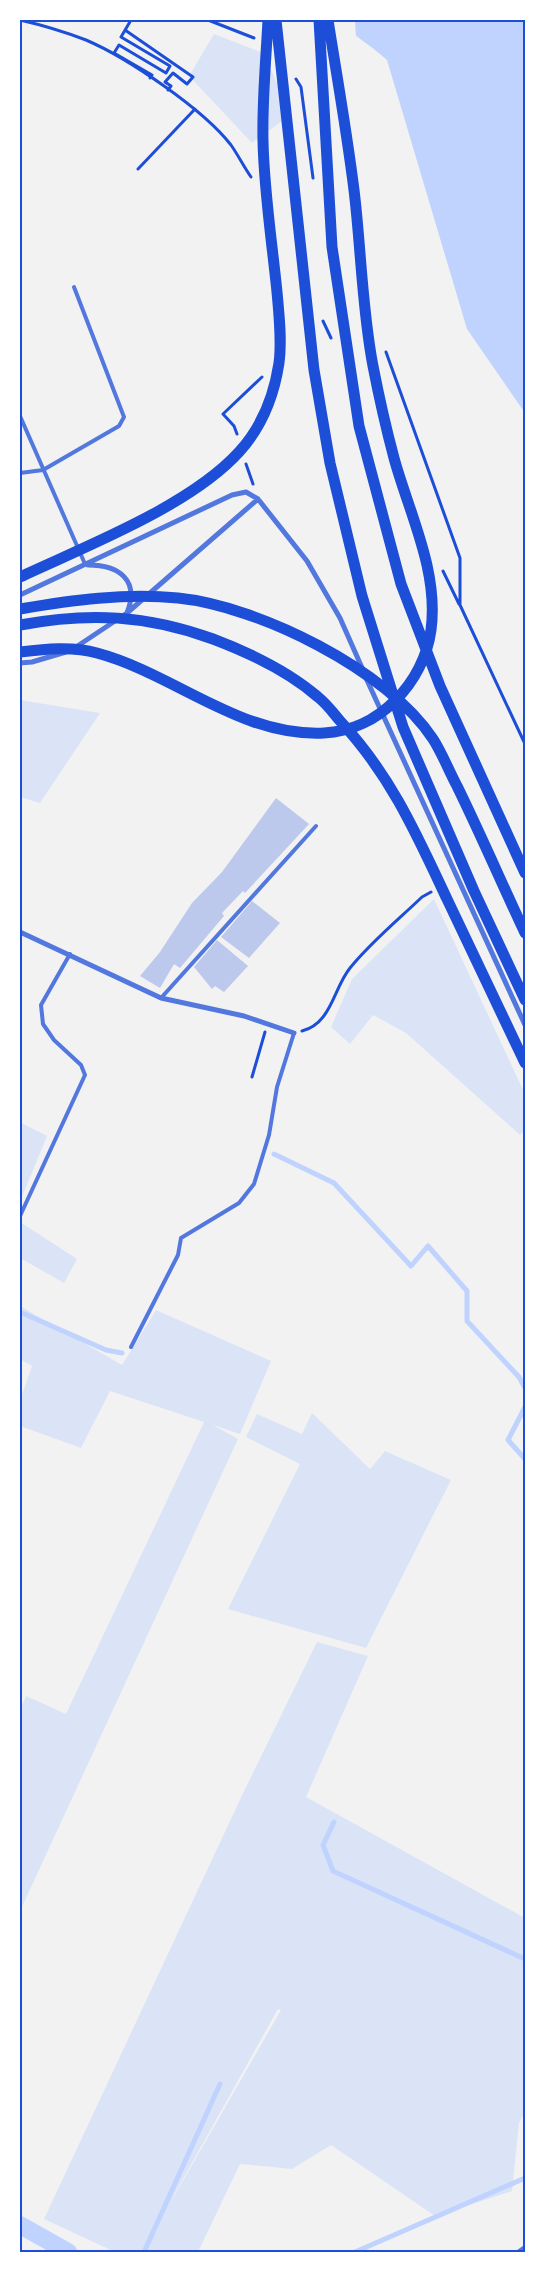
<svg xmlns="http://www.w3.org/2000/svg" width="545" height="2272" font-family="Figtree,sans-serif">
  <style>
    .green { fill: #dbe4f7; fill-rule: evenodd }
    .water { fill: #bfd3fe }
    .pier { fill: #f2f2f2 }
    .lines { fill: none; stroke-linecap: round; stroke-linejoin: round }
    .stream { stroke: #bfd3fe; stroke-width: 5 }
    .canal { stroke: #bfd3fe; stroke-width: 18 }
    .building { fill: #bdc9ec }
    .path { stroke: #1d4ed8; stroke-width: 3 }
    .service { stroke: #5277de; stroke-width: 4 }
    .minor { stroke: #5277de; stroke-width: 5 }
    .trunk { stroke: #1d4ed8; stroke-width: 11 }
    .neatline { fill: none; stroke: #1d4ed8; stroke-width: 2 }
  </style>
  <rect width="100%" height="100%" fill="#f2f2f2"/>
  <path class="green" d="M 214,34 L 263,53 L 292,114 L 252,143 L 189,76 Z
    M 20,700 L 100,713 L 40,803 L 20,797 Z
    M 434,899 L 525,1094 L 525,1131 L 520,1135 L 406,1033 L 373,1015 L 350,1044 L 331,1027 L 352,979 Z
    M 20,1122 L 47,1136 L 20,1202 Z
    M 20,1222 L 77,1259 L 64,1283 L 20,1258 Z
    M 20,1306 L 122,1365 L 156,1310 L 271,1361 L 240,1434 L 213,1425 L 238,1439 L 20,1911 L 20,1710 L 26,1696 L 66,1714 L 204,1422 L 110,1391 L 81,1448 L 20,1426 L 20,1400 L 32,1366 L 20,1359 Z
    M 312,1413 L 370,1469 L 385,1451 L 451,1480 L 366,1648 L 228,1609 L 300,1464 L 246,1437 L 257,1414 L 302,1434 Z
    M 317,1642 L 368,1656 L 306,1797 L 525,1918 L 525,2112 L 519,2123 L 512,2191 L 435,2216 L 331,2145 L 292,2169 L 240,2164 L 198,2252 L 115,2252 L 44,2219 L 245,1789 ZM 278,2009 L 281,2010 L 173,2198 L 173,2197 Z"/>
  <path class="water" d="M 339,20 L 525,20 L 525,413 L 467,329 L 387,60 C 371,45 353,36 339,20 Z"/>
  <path class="pier" d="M 336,20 L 355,20 L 356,39 L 348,34 Z"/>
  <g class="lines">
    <path class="stream" d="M 274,1154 L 334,1183 L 411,1266 L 428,1246 L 467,1291 L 467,1321 L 519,1377 L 525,1388
      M 20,1312 L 106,1350 L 122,1353
      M 525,1407 L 508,1440 L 525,1459
      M 334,1822 L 323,1845 L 333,1871 L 525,1959
      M 144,2252 L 220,2084
      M 355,2252 L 525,2178"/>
    <path class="canal" d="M 20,2225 L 68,2252"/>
  </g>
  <path class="building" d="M 276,798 L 309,824 L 245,893 L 243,891 L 222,913 L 224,916 L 180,968 L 174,964 L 160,988 L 140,976 L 160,952 L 192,903 L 222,872 Z
    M 252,901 L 280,923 L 249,958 L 221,937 Z
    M 217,940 L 248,966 L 224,992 L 215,986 L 212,989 L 194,967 Z"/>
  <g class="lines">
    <path class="path" d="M 20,20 C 42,25 65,32 86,40 C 128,58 203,109 231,145 C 238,155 244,167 251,177
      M 131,20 L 121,37 L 170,66 L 166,73 L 119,45 L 114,53 L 152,75 L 150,78
      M 208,20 L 254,38
      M 125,30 L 193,77 L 187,84 L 173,73 L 165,82 L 171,86 L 168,90
      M 296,79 L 301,87 L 313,178
      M 138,169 L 195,109
      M 323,321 L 331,338
      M 386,352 L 460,558 L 460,605 L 525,744
      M 237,434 L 234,426 L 223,414 L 262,377
      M 246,464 L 253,484
      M 443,571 L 459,604
      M 302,1031 C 332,1023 333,989 350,968 C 371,942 398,920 422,897 L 431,892
      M 252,1077 L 265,1032"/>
    <path class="service" d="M 20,416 L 85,564
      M 20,473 L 43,470 L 119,426 L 124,417 L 74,287
      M 161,998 L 316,826
      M 20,1216 L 85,1075 L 81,1065 L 54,1040 L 43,1024 L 41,1005 L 70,954
      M 131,1347 L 178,1255 L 181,1238 L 239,1203 L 254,1184 L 269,1135 L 277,1087 L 294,1033
      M 518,2252 L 525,2247"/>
    <path class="minor" d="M 88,565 C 119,565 140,580 127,613
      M 20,595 L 232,495 L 246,492 L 258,499 L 307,561 L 340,618 L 363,670
      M 76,647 L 127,613 L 258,499
      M 20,663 L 32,662 L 66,652
      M 366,678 L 525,1025
      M 20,932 L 161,998 L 244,1016 L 294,1033"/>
    <path class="trunk" d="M 276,20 L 314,370 L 330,463 L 362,596 L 403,727 L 474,891 L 525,1000
      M 319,20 L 332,247 L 359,426 L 401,584 L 440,686 L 525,873
      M 20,577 C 86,546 190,506 239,452 C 261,428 274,396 279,363 C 282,341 279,314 277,292 C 272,242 264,191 263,141 C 262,101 266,60 268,20
      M 20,609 C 72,600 125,593 178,598 C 258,606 388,670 433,739 C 442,753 449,771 457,786 C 481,835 502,884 525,933
      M 20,625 C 89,612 147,615 213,639 C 250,653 288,671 318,697 C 327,704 334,714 341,722 C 391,776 416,833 447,899 C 473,954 499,1008 525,1063
      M 20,652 C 45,649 72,646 97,653 C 175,674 240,737 324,733 C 379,731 424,682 431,630 C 439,571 409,513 394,458 C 386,428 379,397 373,366 C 362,310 361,247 354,190 C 347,133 337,77 328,20"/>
  </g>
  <rect width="545" height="2272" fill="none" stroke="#ffffff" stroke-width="42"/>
  <rect x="21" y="21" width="503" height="2230" class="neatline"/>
</svg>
